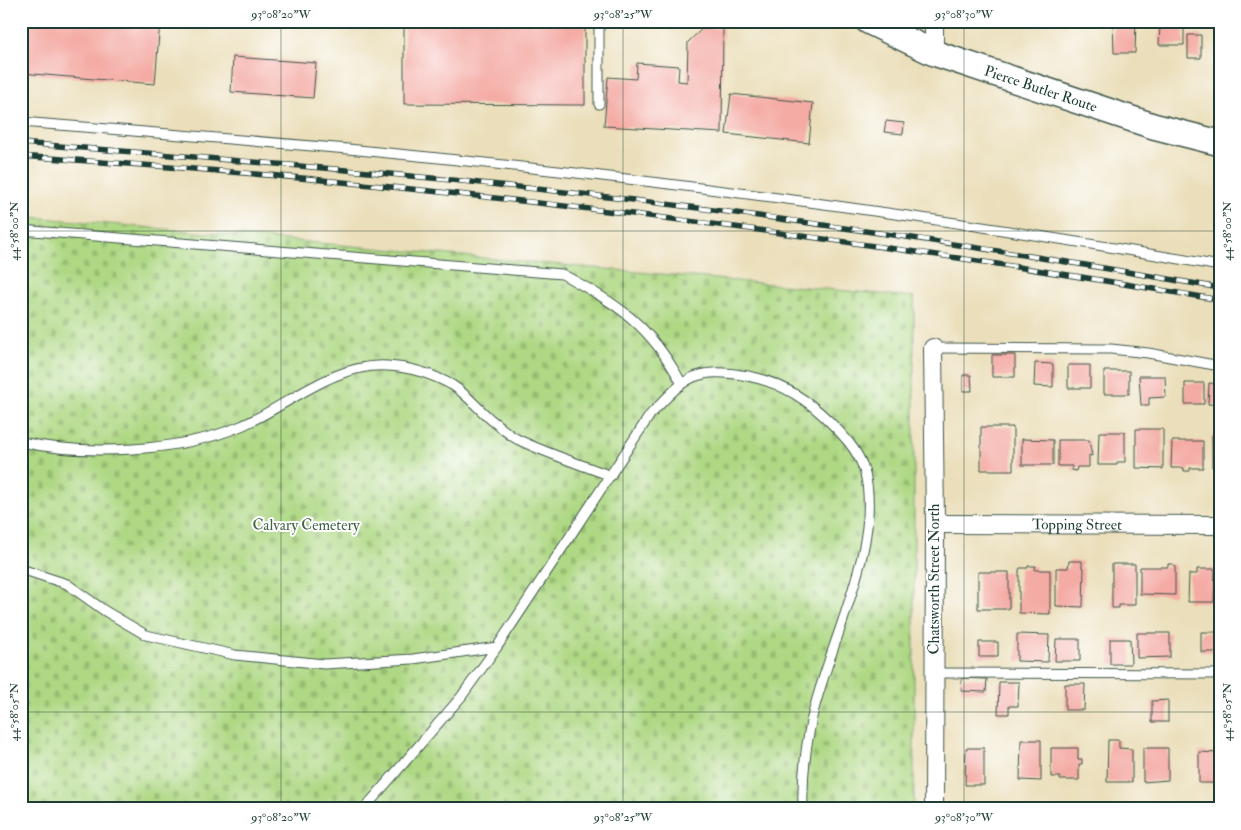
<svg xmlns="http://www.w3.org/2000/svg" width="1241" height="830" font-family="'IM FELL Double Pica',serif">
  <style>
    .cemetery { fill: url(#cemetery-stones); stroke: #668a5c }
    .building { fill: #f4aba4 }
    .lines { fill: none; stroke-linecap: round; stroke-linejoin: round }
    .service-casing { stroke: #3e5548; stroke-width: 11 }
    .minor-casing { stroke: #3e5548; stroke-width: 20 }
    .secondary-casing { stroke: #3e5548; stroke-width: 28 }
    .service { stroke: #fff; stroke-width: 9 }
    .minor { stroke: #fff; stroke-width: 18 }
    .secondary { stroke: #fff; stroke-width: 25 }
    .rail-casing { stroke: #1f3d34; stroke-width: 5.5 }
    .rail { stroke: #fff; stroke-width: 4; stroke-dasharray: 11; stroke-linecap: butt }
    .ticks { fill: none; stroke: #1f3d34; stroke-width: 1; stroke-opacity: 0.45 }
    .labels { text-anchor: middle; stroke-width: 4; stroke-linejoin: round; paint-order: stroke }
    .street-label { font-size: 15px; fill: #1f3d34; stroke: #fff }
    .park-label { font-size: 15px; fill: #436448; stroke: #fff }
    .neatline { fill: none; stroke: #1f3d34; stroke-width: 2 }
    .ticks-label { font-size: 12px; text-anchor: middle; fill: #1f3d34 }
  </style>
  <defs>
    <pattern id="cemetery-stones" width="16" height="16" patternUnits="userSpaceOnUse" patternTransform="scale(1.25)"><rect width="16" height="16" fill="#aed883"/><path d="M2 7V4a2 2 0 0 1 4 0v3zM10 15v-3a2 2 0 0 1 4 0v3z" fill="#95ba72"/></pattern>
  </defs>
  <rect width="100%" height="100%" fill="#fff"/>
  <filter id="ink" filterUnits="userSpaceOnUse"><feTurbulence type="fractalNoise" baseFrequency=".02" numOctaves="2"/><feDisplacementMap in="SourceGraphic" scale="10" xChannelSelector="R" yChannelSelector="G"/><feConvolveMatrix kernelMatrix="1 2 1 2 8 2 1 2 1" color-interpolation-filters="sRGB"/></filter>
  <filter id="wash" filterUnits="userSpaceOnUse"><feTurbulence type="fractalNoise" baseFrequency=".0096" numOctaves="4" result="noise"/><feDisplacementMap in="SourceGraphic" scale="20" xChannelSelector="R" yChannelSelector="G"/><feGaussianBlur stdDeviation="1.12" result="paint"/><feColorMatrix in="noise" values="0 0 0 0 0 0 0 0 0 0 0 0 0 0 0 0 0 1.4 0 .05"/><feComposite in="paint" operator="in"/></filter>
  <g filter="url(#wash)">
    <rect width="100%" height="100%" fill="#ebdfbb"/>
    <path class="cemetery" d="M 21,216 L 914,297 L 914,809 L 21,809 Z"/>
    <g id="blocks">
      <path class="building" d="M 21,21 L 160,21 L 155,84 L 21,73 Z
        M 404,21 L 585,21 L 585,105 L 404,104 Z
        M 1113,21 L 1136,21 L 1135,53 L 1114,53 Z
        M 1160,24 L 1184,24 L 1184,45 L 1159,45 Z
        M 703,28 L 723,28 L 722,133 L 604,126 L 608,77 L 636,79 L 637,63 L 679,66 L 678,81 L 687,82 L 688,42 Z
        M 1188,35 L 1201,35 L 1201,58 L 1188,58 Z
        M 233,57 L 316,63 L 313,98 L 231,92 Z
        M 731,94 L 813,103 L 809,143 L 726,134 Z
        M 886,121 L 904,123 L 903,134 L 884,132 Z
        M 992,355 L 1015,355 L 1015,377 L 992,377 Z
        M 1035,363 L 1053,364 L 1053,387 L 1034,386 Z
        M 1068,365 L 1090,365 L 1090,388 L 1068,388 Z
        M 1104,371 L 1129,371 L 1129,394 L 1104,394 Z
        M 963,375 L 971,375 L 972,391 L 963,391 Z
        M 1139,376 L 1165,376 L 1166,397 L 1149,398 L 1149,405 L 1141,405 Z
        M 1185,383 L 1204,383 L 1204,404 L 1185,404 Z
        M 1209,383 L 1220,384 L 1220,405 L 1208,404 Z
        M 981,427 L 1013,427 L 1013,470 L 981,470 Z
        M 1136,429 L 1163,429 L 1163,469 L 1136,468 Z
        M 1099,432 L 1125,432 L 1125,462 L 1117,462 L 1117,465 L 1098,465 Z
        M 1212,435 L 1220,435 L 1220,467 L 1212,467 Z
        M 1022,439 L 1053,440 L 1053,465 L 1022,465 Z
        M 1058,440 L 1089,440 L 1092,456 L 1089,455 L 1089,467 L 1077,467 L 1076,471 L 1072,470 L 1072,466 L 1058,466 Z
        M 1172,441 L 1203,441 L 1203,468 L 1190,468 L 1190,471 L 1184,471 L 1184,468 L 1171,468 Z
        M 1069,561 L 1082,561 L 1082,568 L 1084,568 L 1083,607 L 1056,606 L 1056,568 L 1068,568 Z
        M 1112,564 L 1135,564 L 1135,605 L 1119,605 L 1119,608 L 1112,608 Z
        M 1168,564 L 1173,564 L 1175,567 L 1175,595 L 1140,594 L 1140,567 L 1168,567 Z
        M 1028,566 L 1036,566 L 1035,570 L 1050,570 L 1050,614 L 1019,613 L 1019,570 L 1020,568 L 1028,568 Z
        M 1197,569 L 1215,569 L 1214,602 L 1188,602 L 1189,574 L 1197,574 Z
        M 978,572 L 1009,572 L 1009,609 L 978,609 Z
        M 1201,632 L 1218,632 L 1218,652 L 1201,652 Z
        M 1137,633 L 1170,633 L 1170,657 L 1137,658 Z
        M 1017,634 L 1049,635 L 1048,662 L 1017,661 Z
        M 1056,639 L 1080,639 L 1080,661 L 1055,661 Z
        M 1110,639 L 1130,639 L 1131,664 L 1110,664 Z
        M 979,642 L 998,642 L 998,657 L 979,657 Z
        M 962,678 L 987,679 L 986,692 L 961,691 Z
        M 999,682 L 1019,682 L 1018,706 L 1009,706 L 1009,714 L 998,714 Z
        M 1065,684 L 1085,684 L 1084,710 L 1065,710 Z
        M 1168,700 L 1168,722 L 1152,722 L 1152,701 Z
        M 1021,740 L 1041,740 L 1041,781 L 1020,780 Z
        M 1108,740 L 1119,740 L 1119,748 L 1132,749 L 1132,782 L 1107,782 Z
        M 966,748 L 984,748 L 984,785 L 965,785 Z
        M 1051,748 L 1078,748 L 1078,759 L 1082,759 L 1082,764 L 1079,764 L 1079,780 L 1060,780 L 1060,777 L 1051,777 Z
        M 1143,748 L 1168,748 L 1168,780 L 1143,782 Z
        M 1199,752 L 1220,753 L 1220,783 L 1199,783 Z"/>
    </g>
  </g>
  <g filter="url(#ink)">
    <use href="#blocks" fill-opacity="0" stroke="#3e5548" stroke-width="1"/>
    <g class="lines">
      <g class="service-casing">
        <path id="service" d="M 599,21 L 599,104
          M 21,122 C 130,131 239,139 348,149 C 640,177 931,215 1220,266
          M 21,230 L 562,274 C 619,305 649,324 681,382
          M 933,348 L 1111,349 L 1148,353 L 1220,366
          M 21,442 C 86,456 180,452 241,426 C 288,406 333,363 387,366 C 409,367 432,374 452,385 C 467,394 480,411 494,422 C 502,428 510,436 519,440 C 548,454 580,464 611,476
          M 21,569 L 67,584 L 105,611 L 146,635 L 235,655 L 324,664 L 413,659 L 497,647
          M 933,673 L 1220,674
          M 364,809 L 461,697 L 497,647 L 650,415 C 685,378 694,366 748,376 C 779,382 807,399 829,421 C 843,435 858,450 864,470 C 885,543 826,649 811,722 C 805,751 802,780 803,809"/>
      </g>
      <g class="minor-casing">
        <g id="minor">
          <path d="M 934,53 L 934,21"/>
          <path d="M 933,348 L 935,524 L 934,809"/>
          <path id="s1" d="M 935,524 L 1220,525"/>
        </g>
      </g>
      <g class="secondary-casing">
        <g id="secondary">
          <path id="s2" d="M 868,21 L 934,53 L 1153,126 L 1220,143"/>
        </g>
      </g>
      <use href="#service" class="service"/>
      <use href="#minor" class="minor"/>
      <use href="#secondary" class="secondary"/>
      <g class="rail-casing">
        <path id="rail" d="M 21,143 C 181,156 340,168 499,185 C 740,210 981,246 1220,288
          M 21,156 C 128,164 235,171 342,182 C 636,211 929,250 1220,300"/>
      </g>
      <use href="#rail" class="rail"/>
    </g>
  </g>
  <path class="ticks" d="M 281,21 L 281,809M 623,21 L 623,809M 964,21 L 964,809M 21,231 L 1220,231M 21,712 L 1220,712"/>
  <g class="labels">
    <g class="street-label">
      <text dy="5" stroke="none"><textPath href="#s2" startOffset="186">Pierce Butler Route</textPath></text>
      <text dy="5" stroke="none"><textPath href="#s1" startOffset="142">Topping Street</textPath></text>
      <text transform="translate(934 579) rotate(-90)" y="5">Chatsworth Street North</text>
    </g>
    <g class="park-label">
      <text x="306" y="530">Calvary Cemetery</text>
    </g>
  </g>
  <rect width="1241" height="830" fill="none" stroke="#fff" stroke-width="55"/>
  <rect x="28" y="28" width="1186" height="774" class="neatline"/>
  <g class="ticks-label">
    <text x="281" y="18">93°08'20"W</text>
    <text x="623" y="18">93°08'25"W</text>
    <text x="964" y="18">93°08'30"W</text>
    <text transform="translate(1227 231) rotate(-90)" y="4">44°58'00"N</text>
    <text transform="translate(14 231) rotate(-90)" y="4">44°58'00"N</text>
    <text transform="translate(1227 712) rotate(-90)" y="4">44°58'05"N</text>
    <text transform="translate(14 712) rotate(-90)" y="4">44°58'05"N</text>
    <text x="281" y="821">93°08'20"W</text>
    <text x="623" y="821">93°08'25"W</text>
    <text x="964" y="821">93°08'30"W</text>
  </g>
</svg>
